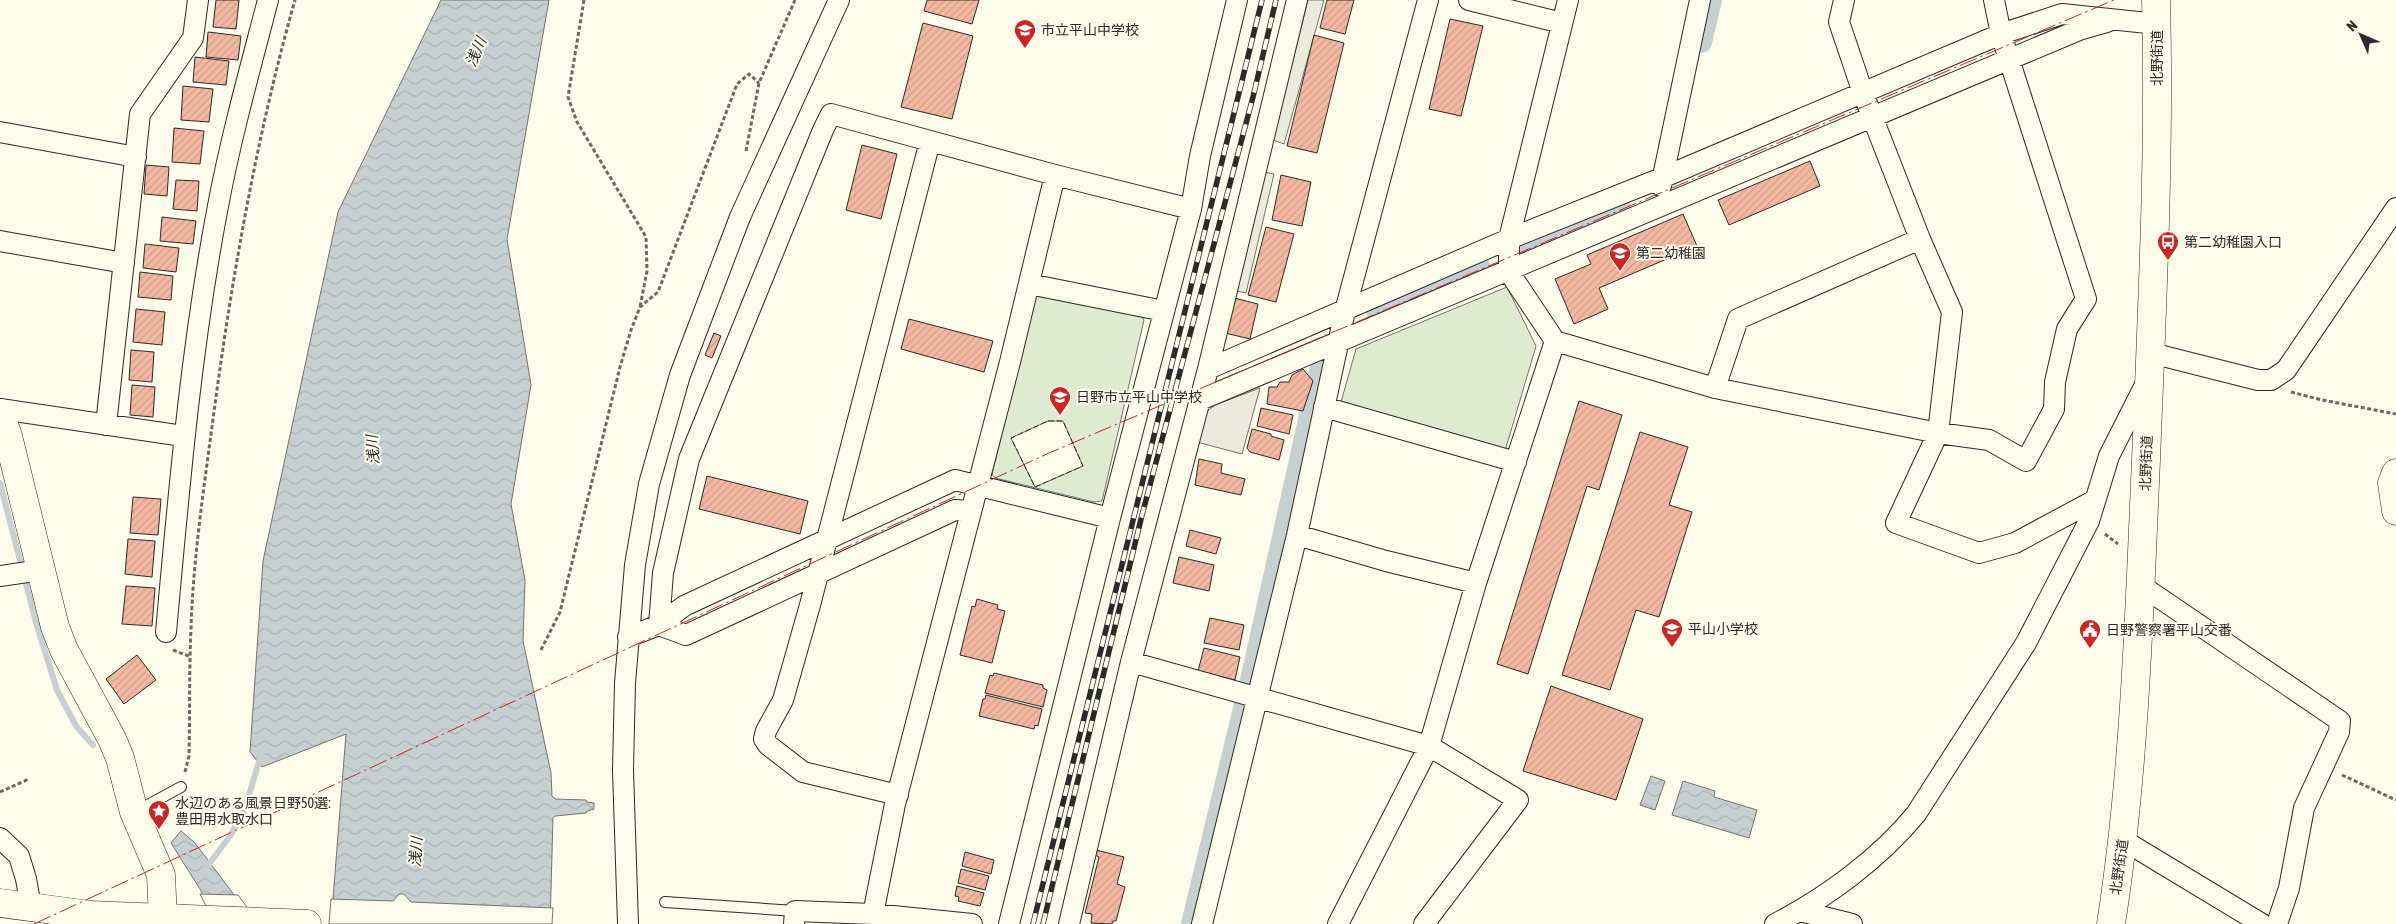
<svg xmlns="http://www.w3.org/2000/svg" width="2396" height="924" font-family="'Asap Condensed','Noto Sans JP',sans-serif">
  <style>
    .green { fill: #deebd1; stroke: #74746e; fill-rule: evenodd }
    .parking { fill: #eceadb; stroke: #74746e }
    .water { fill: url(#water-waves); stroke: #74746e }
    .pier { fill: #fdfbea; stroke: #74746e }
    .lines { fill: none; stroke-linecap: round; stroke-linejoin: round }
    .stream { stroke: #c7d0d0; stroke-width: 6 }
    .canal { stroke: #c7d0d0; stroke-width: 22 }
    .building { fill: url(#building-hatch); stroke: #2b2b2b }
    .lane-casing { stroke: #2b2b2b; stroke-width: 12 }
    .street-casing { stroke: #2b2b2b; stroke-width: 22 }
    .secondary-casing { stroke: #2b2b2b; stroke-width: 29 }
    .path { stroke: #6a6964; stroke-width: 3; stroke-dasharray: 4 2.5; stroke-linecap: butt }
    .lane { stroke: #fdfbea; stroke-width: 10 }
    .street { stroke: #fdfbea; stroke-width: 20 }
    .secondary { stroke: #fdfbea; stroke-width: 28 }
    .rail-casing { stroke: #2b2b2b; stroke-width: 5.5 }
    .rail { stroke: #fdfbea; stroke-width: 4; stroke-dasharray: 11; stroke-linecap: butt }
    .fence { stroke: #2b2b2b; stroke-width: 1; stroke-dasharray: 6 2.5; stroke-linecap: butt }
    .power { stroke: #c62828; stroke-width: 1; stroke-dasharray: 18 4 2.5 4; stroke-linecap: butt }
    .labels { text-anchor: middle; stroke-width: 4; stroke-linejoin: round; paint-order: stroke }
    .poi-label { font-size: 14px; fill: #2b2b2b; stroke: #fdfbea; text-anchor: start }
    .street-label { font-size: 14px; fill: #2b2b2b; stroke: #fdfbea }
    .water-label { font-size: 15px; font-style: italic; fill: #2b2b2b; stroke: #fdfbea }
  </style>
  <defs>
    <pattern id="water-waves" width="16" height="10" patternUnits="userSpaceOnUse" patternTransform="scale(1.25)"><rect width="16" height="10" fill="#c7d0d0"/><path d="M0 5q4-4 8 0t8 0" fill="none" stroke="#abb3b3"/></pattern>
    <pattern id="building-hatch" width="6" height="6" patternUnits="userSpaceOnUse" patternTransform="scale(1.25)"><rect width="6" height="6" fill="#f2b8a0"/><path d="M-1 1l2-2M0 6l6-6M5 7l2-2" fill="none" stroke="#d09e8a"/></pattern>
  </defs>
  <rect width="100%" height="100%" fill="#fdfbea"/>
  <path class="green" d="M 1507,287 L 1536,346 L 1505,451 L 1341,402 L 1356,349 Z
    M 1040,294 L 1139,314 L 1144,320 L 1102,501 L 1094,502 L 995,478 L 992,474 L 1035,297 ZM 1048,421 L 1063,421 L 1083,466 L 1035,487 L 1011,438 Z"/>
  <path class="parking" d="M 1308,0 L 1324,0 L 1284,144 L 1273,140 Z
    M 1264,172 L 1274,174 L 1246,293 L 1236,291 Z
    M 1260,388 L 1242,454 L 1197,442 L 1204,414 L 1215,405 Z"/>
  <path class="water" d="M 441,0 L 549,0 L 507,239 L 531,385 L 511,504 L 525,580 L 523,641 L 551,773 L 552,796 L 555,799 L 586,800 L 587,802 L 594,803 L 594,809 L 587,811 L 586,813 L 555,816 L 553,818 L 550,924 L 331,924 L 346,734 L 262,767 L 250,752 L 263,561 L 338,212 Z
    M 1651,776 L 1665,781 L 1655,810 L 1640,805 Z
    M 1683,781 L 1715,791 L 1714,797 L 1757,810 L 1749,838 L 1672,815 Z
    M 181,831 L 195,843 L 256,924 L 217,924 L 200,889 L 171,843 Z"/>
  <path class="pier" d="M 200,894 L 238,895 L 258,922 L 215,924 Z
    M 399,894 L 404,894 L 411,902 L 553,908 L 552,924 L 329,924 L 331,899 L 393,901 Z"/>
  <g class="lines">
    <path class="stream" d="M 0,483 L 37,626 L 57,690 L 76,726 L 93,745
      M 206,868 L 230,836 L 244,811 L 261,755"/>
    <path class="canal" d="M 1701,42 L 1711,0
      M 1525,248 L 1620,208
      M 1377,311 L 1480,268
      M 1192,924 L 1254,667 L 1321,366"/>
  </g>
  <path class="building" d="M 216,0 L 239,0 L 236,29 L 213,27 Z
    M 927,0 L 979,0 L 972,24 L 924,11 Z
    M 1327,0 L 1354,0 L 1345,34 L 1320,28 Z
    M 1450,19 L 1483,26 L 1461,116 L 1429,109 Z
    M 923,23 L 973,36 L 952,119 L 901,107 Z
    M 208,32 L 241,36 L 238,60 L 206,57 Z
    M 1314,35 L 1344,43 L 1317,153 L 1287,146 Z
    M 195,57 L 229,61 L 226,85 L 193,82 Z
    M 183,86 L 213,89 L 209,122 L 181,120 Z
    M 174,128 L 204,131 L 200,164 L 172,162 Z
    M 862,145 L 897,154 L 881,219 L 846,210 Z
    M 1810,161 L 1820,186 L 1729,225 L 1718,200 Z
    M 146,165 L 169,167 L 167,196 L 144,194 Z
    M 1281,175 L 1311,182 L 1302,226 L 1272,220 Z
    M 176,180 L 199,181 L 197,211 L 173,209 Z
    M 1683,214 L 1697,246 L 1599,288 L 1608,309 L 1574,324 L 1555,279 L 1591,264 L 1587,255 Z
    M 162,217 L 196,221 L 193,244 L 160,241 Z
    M 1266,227 L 1294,234 L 1276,302 L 1248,295 Z
    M 145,244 L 179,248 L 176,272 L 143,268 Z
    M 140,272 L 173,276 L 171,300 L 138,297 Z
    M 1234,298 L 1258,304 L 1250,339 L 1225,333 Z
    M 136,309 L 165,312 L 162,345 L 133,342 Z
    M 909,319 L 993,341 L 984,372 L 901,349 Z
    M 714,333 L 721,336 L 712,358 L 705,355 Z
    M 131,350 L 154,352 L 152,382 L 129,380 Z
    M 1303,369 L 1313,381 L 1303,411 L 1267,404 L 1269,387 L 1277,387 L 1280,382 L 1289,382 L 1292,375 Z
    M 132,385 L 155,387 L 153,417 L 130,415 Z
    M 1579,401 L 1622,415 L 1599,490 L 1587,486 L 1528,674 L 1497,664 Z
    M 1261,408 L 1293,415 L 1289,434 L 1257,426 Z
    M 1252,429 L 1271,434 L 1271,436 L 1284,440 L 1279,460 L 1250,452 L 1247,448 Z
    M 1640,432 L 1688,447 L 1669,505 L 1692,512 L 1659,617 L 1636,610 L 1610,690 L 1562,675 Z
    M 1199,459 L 1222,464 L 1221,473 L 1245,479 L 1241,495 L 1195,485 Z
    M 707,476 L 808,501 L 800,534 L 699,509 Z
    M 133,497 L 161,499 L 158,535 L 130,533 Z
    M 1190,530 L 1221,538 L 1216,554 L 1186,546 Z
    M 128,539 L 155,541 L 152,577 L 125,574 Z
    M 1179,557 L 1214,565 L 1209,591 L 1173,583 Z
    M 126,586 L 155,588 L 152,626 L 122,624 Z
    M 977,599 L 998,605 L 997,609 L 1005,611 L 992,663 L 960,655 L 972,606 L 975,607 Z
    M 1210,618 L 1244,625 L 1239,650 L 1204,643 Z
    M 1204,648 L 1240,657 L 1235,680 L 1198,671 Z
    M 137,655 L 156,680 L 124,704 L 106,679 Z
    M 994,673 L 1043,685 L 1043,688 L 1047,690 L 1043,707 L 985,693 L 990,675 L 993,676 Z
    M 1551,686 L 1643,719 L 1616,800 L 1523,771 Z
    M 986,695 L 1042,709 L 1038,726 L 1035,725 L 1034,729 L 979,716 L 983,699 L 985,699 Z
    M 1096,850 L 1124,857 L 1117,884 L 1125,887 L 1116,921 L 1113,921 L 1112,924 L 1091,923 L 1092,914 L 1085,913 L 1099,857 L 1095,855 Z
    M 965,852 L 994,860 L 991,874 L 962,866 Z
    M 961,869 L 989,876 L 985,890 L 958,883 Z
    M 957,886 L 984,893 L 980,906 L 958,901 L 959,897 L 955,896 Z"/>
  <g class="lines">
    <g class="lane-casing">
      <path id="lane" d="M 135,812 L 181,787
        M 665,902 L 795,911"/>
    </g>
    <g class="street-casing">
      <path id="street" d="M 1469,0 L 1562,23
        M 1844,0 L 1839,22 L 1863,93 L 1920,239 L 1952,312 L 1938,433 L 1896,523 L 1979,553 L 2015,543 L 2095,500
        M 0,132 L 136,157
        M 1661,186 L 1700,0
        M 0,241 L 124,263
        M 1029,284 L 1164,311
        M 1555,341 L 1715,388 L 1938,433 L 1989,440 L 2026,461 L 2054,409 L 2055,382 L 2067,329 L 2086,299 L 2001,34 L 1994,0
        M 2151,353 L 2258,380 L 2271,380 L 2286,370 L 2396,208
        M 1208,369 L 1509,239 L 1664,177 L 2001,34 L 2062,14 L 2157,24
        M 1715,388 L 1738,319 L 1920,239
        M 1200,400 L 2079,30 L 2107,22
        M 1324,407 L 1516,462
        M 0,409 L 183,436
        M 106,425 L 140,114 L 193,38 L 198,0
        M 1297,535 L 1386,561 L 1476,583
        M 0,576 L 41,570
        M 2142,586 L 2340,721 L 2339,732 L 2304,808 L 2289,888 L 2277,924
        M 659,625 L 663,573 L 689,459 L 823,130 L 831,114 L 1055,175 L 1191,209
        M 659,625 L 686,635 L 955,510 L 971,511
        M 166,632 C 179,489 191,347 218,206 C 231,137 250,69 268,0
        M 628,637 L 659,625 L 684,606 L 955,480 L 1110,518
        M 1131,662 L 1429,746 L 1518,800 L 1424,924
        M 898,795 L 803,772 L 768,745 L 764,739 L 766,731 L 783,700 L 810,605 L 930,141
        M 0,838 L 19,856 L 26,879 L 31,907
        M 2123,840 L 2262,924
        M 1800,911 L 1852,924
        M 873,914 L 895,804 L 1010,362 L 1055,175
        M 628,924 L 623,770 L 625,683 L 635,565 L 649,484 L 680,375 L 740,217 L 839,0
        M 794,924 L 795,911 L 873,914 L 972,924
        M 1009,924 L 1110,518 L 1191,209 L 1200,156 L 1237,0
        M 1069,924 L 1131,662 L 1208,369 L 1297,0
        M 1202,924 L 1297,535 L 1345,311 L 1428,0
        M 1338,924 L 1429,746 L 1476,583 L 1555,341 L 1509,272 L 1509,239 L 1568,0
        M 1775,924 C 1826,898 1880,858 1916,814 L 2026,643 L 2089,521 L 2109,456 L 2147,381"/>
    </g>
    <g class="secondary-casing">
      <path id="secondary" d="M 0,413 L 8,436 L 55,627 L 64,650 L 112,739 L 120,758 L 134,812 L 161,875 L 163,920
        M 2396,473 L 2392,483 L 2396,511
        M 0,903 L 90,915 L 307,924
        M 2111,924 C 2135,770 2139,615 2146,460 C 2152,307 2160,154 2156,0"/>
    </g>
    <path class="path" d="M 584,0 L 568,97 L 577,122 L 646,237 L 647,271 L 640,307
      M 746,151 L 759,83 L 795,0
      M 2291,392 L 2322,400 L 2396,414
      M 2105,534 L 2118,544
      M 173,650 L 191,657
      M 541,650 L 560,612 L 620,367 L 631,330 L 640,307 L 658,292 L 737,84 L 749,74 L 759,83
      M 185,772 L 189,756 C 190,714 189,671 191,629 C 193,559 204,488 213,419 C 232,277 256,138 295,0
      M 2342,775 L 2396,800
      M 0,792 L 29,779"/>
    <use href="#lane" class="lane"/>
    <use href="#street" class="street"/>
    <use href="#secondary" class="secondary"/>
    <g class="rail-casing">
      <path id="rail" d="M 1033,924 L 1262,0
        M 1043,924 L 1142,515 L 1253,97 L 1276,0"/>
    </g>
    <use href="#rail" class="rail"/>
    <path class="fence" d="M 1048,421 L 1063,421 L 1083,466 L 1035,487 L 1011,438 Z"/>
    <path class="power" d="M 34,924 L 1049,453 L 2114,0"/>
  </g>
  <defs>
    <g id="school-pin" transform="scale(1.125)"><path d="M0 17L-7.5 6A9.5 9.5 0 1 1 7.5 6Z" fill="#c62828" stroke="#fdfbea"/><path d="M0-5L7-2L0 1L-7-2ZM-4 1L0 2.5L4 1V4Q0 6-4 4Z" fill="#fff"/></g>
    <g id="bus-pin" transform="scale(1.125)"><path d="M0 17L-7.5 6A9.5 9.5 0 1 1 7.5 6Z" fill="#c62828" stroke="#fdfbea"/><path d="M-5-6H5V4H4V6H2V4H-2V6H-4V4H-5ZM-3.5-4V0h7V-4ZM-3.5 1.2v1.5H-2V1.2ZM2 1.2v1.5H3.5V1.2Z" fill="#fff"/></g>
    <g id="civic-pin" transform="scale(1.125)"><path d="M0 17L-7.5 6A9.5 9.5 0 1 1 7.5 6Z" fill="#c62828" stroke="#fdfbea"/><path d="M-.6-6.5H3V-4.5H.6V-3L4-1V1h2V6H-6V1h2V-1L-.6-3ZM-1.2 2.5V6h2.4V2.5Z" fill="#fff"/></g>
    <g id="sight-pin" transform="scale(1.125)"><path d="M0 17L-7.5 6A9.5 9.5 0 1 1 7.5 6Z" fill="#c62828" stroke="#fdfbea"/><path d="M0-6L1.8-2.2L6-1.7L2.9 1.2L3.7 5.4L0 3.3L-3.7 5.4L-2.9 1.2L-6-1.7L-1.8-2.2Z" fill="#fff"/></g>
  </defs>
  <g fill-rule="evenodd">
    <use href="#school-pin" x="1025" y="30"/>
    <use href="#bus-pin" x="2168" y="242"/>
    <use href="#school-pin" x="1620" y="253"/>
    <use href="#school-pin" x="1060" y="397"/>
    <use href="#school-pin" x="1672" y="629"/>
    <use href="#civic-pin" x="2090" y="630"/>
    <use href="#sight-pin" x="159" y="811"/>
  </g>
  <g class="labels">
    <g class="poi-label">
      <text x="1041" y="35">市立平山中学校</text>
      <text x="2184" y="247">第二幼稚園入口</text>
      <text x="1636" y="258">第二幼稚園</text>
      <text x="1076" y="402">日野市立平山中学校</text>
      <text x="1688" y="634">平山小学校</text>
      <text x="2106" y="635">日野警察署平山交番</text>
      <text x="175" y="808">水辺のある風景日野50選:<tspan x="175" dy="16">豊田用水取水口</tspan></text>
    </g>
    <g class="street-label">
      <text transform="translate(2157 58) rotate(-90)" y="5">北野街道</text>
      <text transform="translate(2146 463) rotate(-88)" y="5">北野街道</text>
      <text transform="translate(2119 867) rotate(-82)" y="5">北野街道</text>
    </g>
    <g class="water-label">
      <text transform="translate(476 52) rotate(-66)" y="5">浅川</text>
      <text transform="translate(373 450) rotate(-94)" y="5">浅川</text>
      <text transform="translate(416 852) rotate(-86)" y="5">浅川</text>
    </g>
  </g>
  <g transform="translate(2361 35) rotate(315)" stroke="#fdfbea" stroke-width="4" paint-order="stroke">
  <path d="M0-4L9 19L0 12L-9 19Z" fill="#2b2b2b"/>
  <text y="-8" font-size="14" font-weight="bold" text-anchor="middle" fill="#2b2b2b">N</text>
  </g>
</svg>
